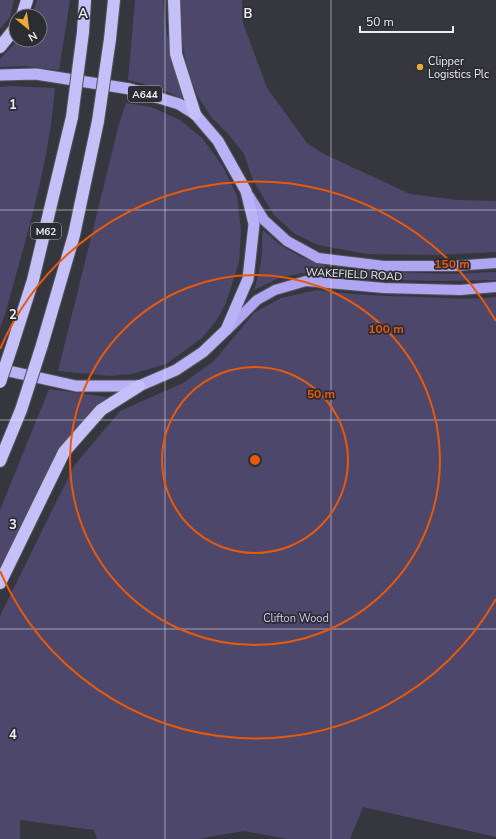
<svg xmlns="http://www.w3.org/2000/svg" width="496" height="839" font-family="'Nunito Sans',sans-serif">
  <style>
    .green { fill: #4c476b }
    .lines { fill: none; stroke-linecap: round; stroke-linejoin: round }
    .primary-casing { stroke: #53535b; stroke-width: 12 }
    .trunk-casing { stroke: #53535b; stroke-width: 13 }
    .motorway-casing { stroke: #53535b; stroke-width: 14 }
    .primary { stroke: #afa5f3; stroke-width: 10 }
    .trunk { stroke: #bab2f6; stroke-width: 11 }
    .motorway { stroke: #c6c0f9; stroke-width: 12 }
    .motorway-bridge-casing { stroke: #53535b; stroke-width: 14; stroke-linecap: butt }
    .motorway-bridge { stroke: #c6c0f9; stroke-width: 12 }
    .grid { fill: none; stroke: #ececf1; stroke-width: 1; stroke-opacity: 0.55 }
    .ring { fill: none; stroke: #e8590c; stroke-width: 2 }
    .poi-dot { fill: #e8ab37; stroke: #2c2c33; stroke-width: 1.5 }
    .labels { text-anchor: middle; stroke-width: 3.5; stroke-linejoin: round; paint-order: stroke }
    .shield { fill: #2c2c33; stroke: #b2b2b8; stroke-width: 1 }
    .shield-label { font-size: 10px; font-weight: bold; fill: #ececf1 }
    .poi-label { font-size: 11px; fill: #ececf1; stroke: #2c2c33; text-anchor: start }
    .street-label { font-size: 11px; fill: #ececf1; stroke: #2c2c33 }
    .park-label { font-size: 11px; fill: #cdc9f5; stroke: #2c2c33 }
    .grid-label { font-size: 13px; text-anchor: middle; font-weight: bold; fill: #ececf1; stroke: #2c2c33; stroke-width: 3.5; stroke-linejoin: round; paint-order: stroke }
    .centre { fill: #e8590c; stroke: #2c2c33; stroke-width: 2 }
    .ring-label { font-size: 12px; text-anchor: middle; font-weight: bold; fill: #e8590c; stroke: #2c2c33; stroke-width: 3.5; stroke-linejoin: round; paint-order: stroke }
  </style>
  <rect width="100%" height="100%" fill="#36363e"/>
  <path class="green" d="M 0,0 L 14,0 L 10,17 L 0,29 Z
    M 37,0 L 70,0 L 59,70 L 25,66 L 0,67 L 0,59 L 18,40 L 40,40 L 40,16 L 32,16 Z
    M 135,0 L 163,0 L 167,34 L 183,99 C 165,90 147,84 128,80 Z
    M 180,0 L 242,0 L 243,23 L 267,88 L 307,143 L 324,154 L 410,194 L 458,200 L 496,201 L 496,252 L 439,255 L 367,254 L 318,245 L 295,234 L 274,215 L 253,180 L 244,154 L 229,135 L 212,118 L 198,97 L 187,69 L 181,35 Z
    M 10,86 L 55,88 C 49,166 25,241 5,315 L 0,328 L 0,87 Z
    M 126,103 L 151,107 L 180,120 L 202,138 L 222,165 L 237,196 L 241,230 L 239,262 L 226,303 L 216,321 L 202,338 L 166,364 L 132,374 L 110,376 L 58,371 L 119,124 Z
    M 263,230 L 279,244 L 299,256 L 325,266 L 323,273 L 302,273 L 279,278 L 254,290 C 258,278 261,265 262,252 C 263,245 261,237 263,230 Z
    M 333,267 L 394,272 L 449,274 L 496,272 L 496,280 L 446,281 L 388,280 L 331,273 Z
    M 317,290 C 352,295 387,296 422,297 C 447,298 471,300 496,297 L 496,837 L 363,807 L 350,839 L 288,839 L 243,831 L 198,839 L 97,839 L 94,830 L 20,820 L 20,839 L 0,839 L 0,616 L 74,466 L 120,411 L 183,383 L 213,362 L 255,312 L 281,298 Z
    M 49,389 L 107,397 L 96,406 L 66,441 L 53,462 L 0,567 L 0,510 Z"/>
  <g class="lines">
    <g class="primary-casing">
      <path id="primary" d="M 249,196 L 264,220 L 287,241 L 318,258 L 384,266 L 454,266 L 496,263
        M 227,330 L 257,300 L 275,290 L 306,281 L 384,288 L 460,290 L 496,287"/>
    </g>
    <g class="trunk-casing">
      <path id="trunk" d="M 0,75 L 36,74 L 130,89 L 179,104 L 195,114 L 218,141 L 246,191 L 254,224 L 248,279 L 226,330 L 203,352 L 176,370 L 139,386 L 76,386 L 0,369"/>
    </g>
    <g class="motorway-casing">
      <path id="motorway" d="M 174,0 L 176,54 L 195,114
        M 22,16 L 27,0
        M 83,32 L 85,0
        M 110,39 L 114,0
        M 0,47 L 16,27
        M 13,343 L 33,280 L 72,117
        M 42,345 L 74,235 L 98,121
        M 0,461 L 21,410
        M 0,583 L 64,452 L 101,410 L 139,386"/>
    </g>
    <use href="#primary" class="primary"/>
    <use href="#trunk" class="trunk"/>
    <use href="#motorway" class="motorway"/>
    <g class="motorway-bridge-casing">
      <path id="motorway-bridge" d="M 72,117 L 83,32
        M 98,121 L 110,39
        M 0,382 L 13,343
        M 21,410 L 42,345"/>
    </g>
    <use href="#motorway-bridge" class="motorway-bridge"/>
  </g>
  <path class="grid" d="M 165,0 L 165,839M 331,0 L 331,839M 0,210 L 496,210M 0,420 L 496,420M 0,629 L 496,629"/>
  <g class="ring">
    <circle cx="255" cy="460" r="93"/>
    <circle cx="255" cy="460" r="185"/>
    <path d="M496 599A278 278 0 0 1 0 571M0 349A278 278 0 0 1 496 321"/>
  </g>
  <circle class="poi-dot" cx="420" cy="67" r="4"/>
  <g class="labels">
    <g class="shield">
      <rect x="128" y="86" width="34" height="16" rx="3"/>
      <rect x="31" y="223" width="30" height="16" rx="3"/>
    </g>
    <g class="shield-label">
      <text x="145" y="98">A644</text>
      <text x="46" y="235">M62</text>
    </g>
    <g class="poi-label">
      <text x="428" y="65">Clipper<tspan x="428" dy="13">Logistics Plc</tspan></text>
    </g>
    <g class="street-label">
      <text transform="translate(354 274) rotate(3)" y="4">WAKEFIELD ROAD</text>
    </g>
    <g class="park-label">
      <text x="296" y="622">Clifton Wood</text>
    </g>
  </g>
  <g class="grid-label">
    <text x="83" y="18">A</text>
    <text x="248" y="18">B</text>
    <text x="13" y="109">1</text>
    <text x="13" y="319">2</text>
    <text x="13" y="529">3</text>
    <text x="13" y="739">4</text>
  </g>
  <circle cx="255" cy="460" r="6" class="centre"/>
  <g class="ring-label">
    <text x="452" y="268">150 m</text>
    <text x="386" y="333">100 m</text>
    <text x="321" y="398">50 m</text>
  </g>
  <g transform="translate(28 28) rotate(151)"><circle r="19" fill="#2c2c33" stroke="#79797f"/>
  <path d="M0-3L7 15L0 10L-7 15Z" fill="#e8ab37"/>
  <text y="-6" font-size="11" font-weight="bold" text-anchor="middle" fill="#ececf1">N</text>
  </g>
  <path d="M360 26v6h93v-6" fill="none" stroke="#ececf1" stroke-width="2"/>
  <text x="366" y="26" font-size="12" fill="#ececf1" stroke="#2c2c33" stroke-width="3" paint-order="stroke">50 m</text>
</svg>
